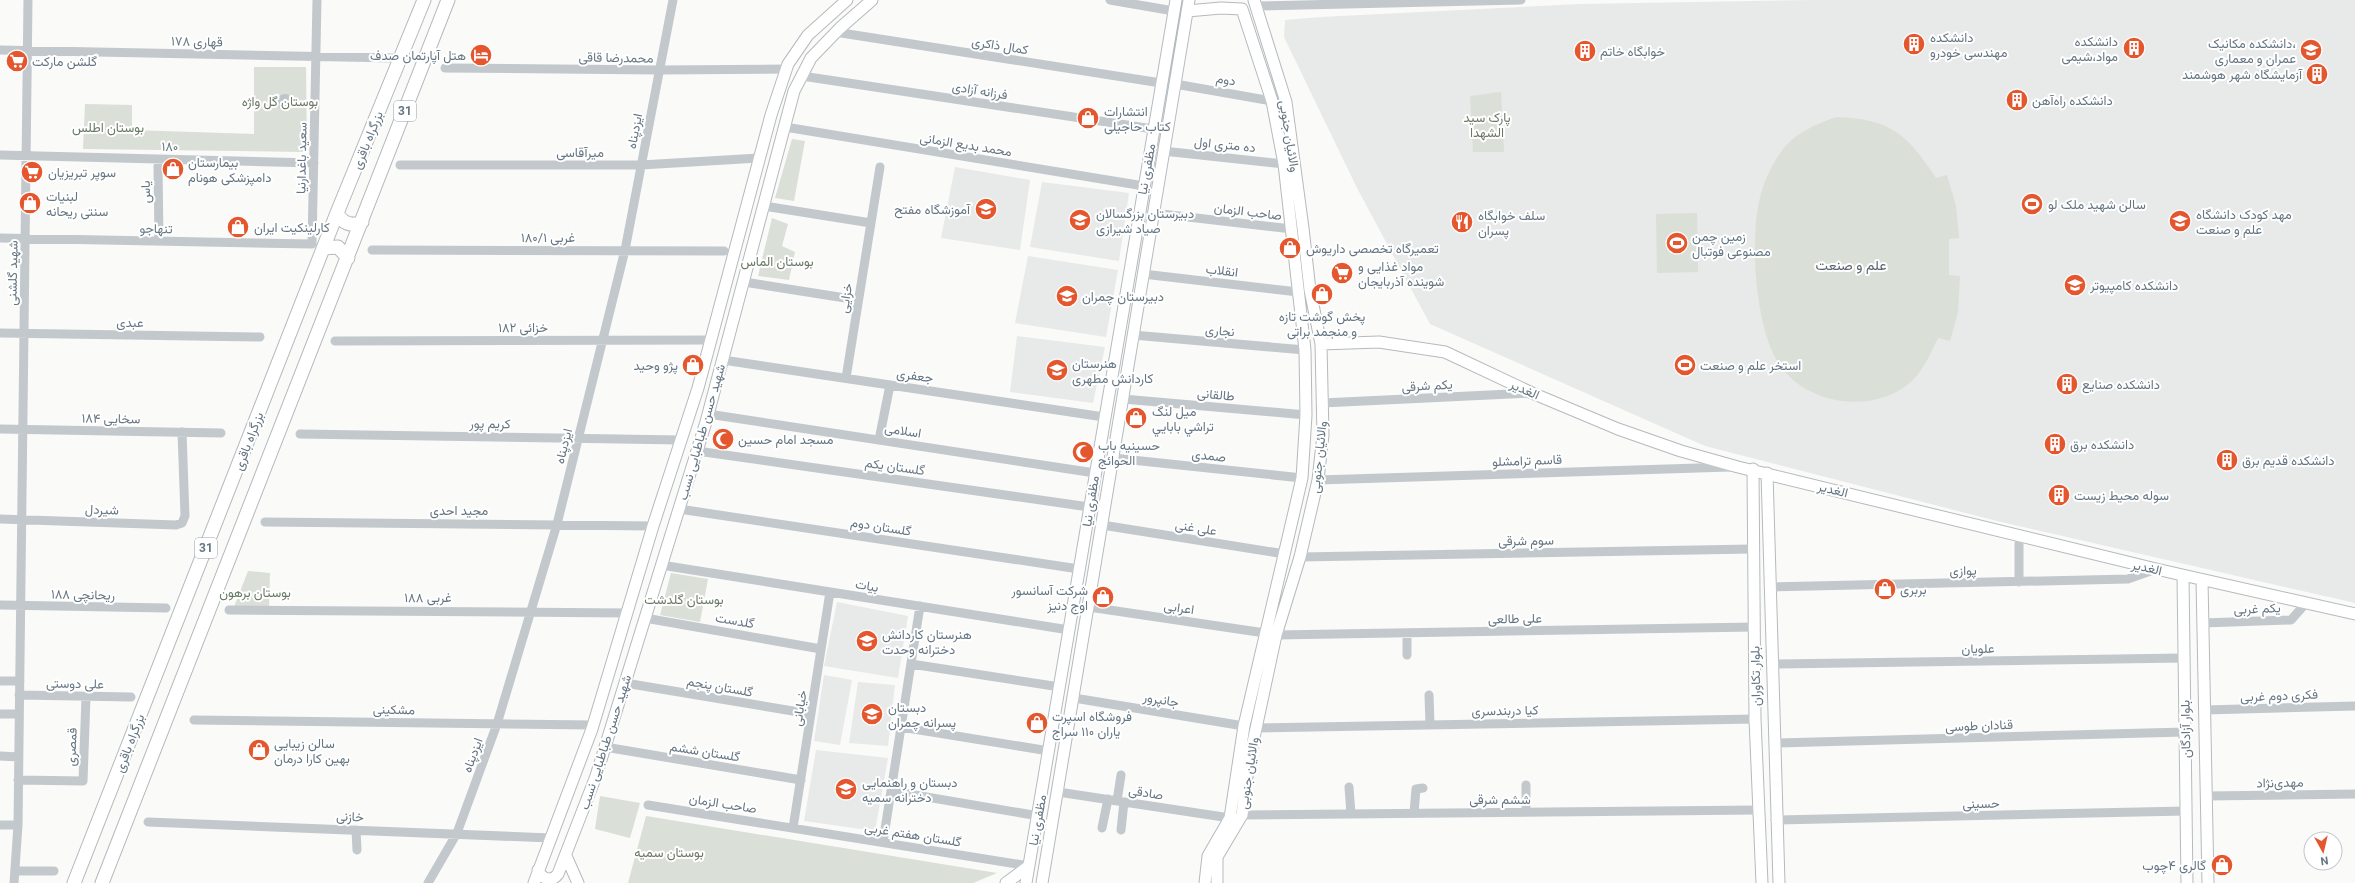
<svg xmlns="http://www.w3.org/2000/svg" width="2355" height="883" font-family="Roboto,Vazirmatn,sans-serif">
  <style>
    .built { fill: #e8e9e9 }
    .green { fill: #dadfd7 }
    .water { fill: #bbc7cb }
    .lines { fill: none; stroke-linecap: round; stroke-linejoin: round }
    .major-casing { stroke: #b5babe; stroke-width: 13 }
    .highway-casing { stroke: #b4b9bd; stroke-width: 15 }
    .minor { stroke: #c3c8cc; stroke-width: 9 }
    .major { stroke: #fff; stroke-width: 11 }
    .highway { stroke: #fff; stroke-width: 13 }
    .labels { text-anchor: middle; stroke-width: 4; stroke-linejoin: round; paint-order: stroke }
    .shield { fill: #fff; stroke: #939fa8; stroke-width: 1 }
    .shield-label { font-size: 12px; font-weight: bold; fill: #657683 }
    .poi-label { font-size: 13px; fill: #657683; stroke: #fff; text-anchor: start }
    .street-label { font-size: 13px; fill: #657683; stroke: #fff }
    .park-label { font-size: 13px; fill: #687a64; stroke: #fff }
    .neighbourhood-label { font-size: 14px; fill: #57646e; stroke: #fff }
  </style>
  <rect width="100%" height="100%" fill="#fafaf8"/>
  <path class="built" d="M 1814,0 L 2355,0 L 2355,603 L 1997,521 L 1705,446 L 1430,324 L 1357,188 L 1284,37 L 1285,20 L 1321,17 L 1580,4 Z
    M 955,167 L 1030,180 L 1020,250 L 941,238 Z
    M 1042,182 L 1129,193 L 1119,261 L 1030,247 Z
    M 1028,256 L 1118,270 L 1106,337 L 1015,323 Z
    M 1017,336 L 1105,347 L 1093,403 L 1010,392 Z
    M 837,602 L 908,616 L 898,678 L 824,666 Z
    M 824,675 L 852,680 L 840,745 L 814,741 Z
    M 858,682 L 895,685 L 888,746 L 849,743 Z
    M 816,750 L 888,758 L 875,831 L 804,821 Z"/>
  <path class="green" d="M 254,67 L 306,67 L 307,152 L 83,149 L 85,104 L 132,105 L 132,130 L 254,134 Z
    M 1501,92 L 1504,152 L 1473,152 L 1470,96 Z
    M 1836,117 C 1891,119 1907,134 1936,178 L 1947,175 L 1956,206 L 1959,238 L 1949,239 L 1949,275 L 1960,276 L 1958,312 L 1950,341 L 1938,338 C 1931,352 1924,369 1913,380 C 1878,413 1816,407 1785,372 C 1755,338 1750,244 1759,202 C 1763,184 1770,167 1781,152 C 1794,133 1815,125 1836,117 Z
    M 792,139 L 805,141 L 794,201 L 775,198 Z
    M 1697,213 L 1698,272 L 1657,273 L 1656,214 Z
    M 772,218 L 788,224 L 782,246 L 795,252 L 789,280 L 758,276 Z
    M 248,571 L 270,573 L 269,607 L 234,607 Z
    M 671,573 L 708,579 L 700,622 L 660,615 Z
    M 600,796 L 640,803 L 630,838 L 595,829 Z
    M 646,816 L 997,873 L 973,883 L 628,883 Z"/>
  <path class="water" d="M277 102a8 8 0 1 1 16 0a8 8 0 1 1-16 0Z"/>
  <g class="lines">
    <g class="major-casing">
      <path id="major" d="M 1187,11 L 1221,8 L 1242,9
        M 1321,344 L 1379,342 L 1445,352 L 1532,393 L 1618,429 L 1681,451 L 1738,467 L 2156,569 L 2355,614
        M 1753,469 L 1755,719 L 1762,883
        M 1767,473 L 1779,883
        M 2183,576 L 2187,883
        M 2202,580 L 2208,883
        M 566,856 L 578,883
        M 538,870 C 542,880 552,882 558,874 L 596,776 L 706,422 L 794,91 L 811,58 L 840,28 L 872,0
        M 534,883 L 592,729 L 653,526 L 698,388 L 771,115 L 788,64 L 808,35 L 847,0
        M 1006,883 L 1029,866
        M 1026,883 L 1176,0
        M 1042,883 L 1189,0
        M 1205,883 L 1208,856 L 1230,818 L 1244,726 L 1302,478 L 1306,415 L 1305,350 L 1284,164 L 1272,101 L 1242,9
        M 1217,883 L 1217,857 L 1242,815 L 1249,761 L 1276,635 L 1300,557 L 1318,480 L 1323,435 L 1321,344 L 1310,290 L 1303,228 L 1286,102 L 1254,0"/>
    </g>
    <g class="highway-casing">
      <path id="highway" d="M 337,213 C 342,223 351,227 362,222
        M 323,248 L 338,247 L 348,258
        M 74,883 L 337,213 L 424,0
        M 102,883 L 448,0"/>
    </g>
    <path class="minor" d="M 1110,0 L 1174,11
      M 1256,6 L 1521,0
      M 835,32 L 1161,83
      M 0,50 L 393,58
      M 445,68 L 659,70 L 786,69
      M 802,76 L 1153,129
      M 1175,84 L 1272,101
      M 785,127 L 1144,186
      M 1163,151 L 1284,164
      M 0,155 L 314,163
      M 400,165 L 641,165 L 759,158
      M 158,166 L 159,241
      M 764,206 L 871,223
      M 1153,213 L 1292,229
      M 0,238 L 312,244 L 317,0
      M 372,250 L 724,251
      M 1143,274 L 1298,292
      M 744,282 L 858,300
      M 0,333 L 260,337
      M 1133,335 L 1305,350
      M 335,341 L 711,340
      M 723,360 L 1104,417
      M 846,378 L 880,167
      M 1123,399 L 1306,415
      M 1322,403 L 1532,393
      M 708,414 L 1095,473
      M 0,429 L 221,433
      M 300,434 L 681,440
      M 879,440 L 890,385
      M 697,451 L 1089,507
      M 1113,458 L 1302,478
      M 1318,480 L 1730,467
      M 679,509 L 1079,569
      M 0,519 L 176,525 L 182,523 L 185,516 L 182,432
      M 265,522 L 653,526
      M 1102,525 L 1285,554
      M 1300,557 L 1752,549
      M 661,565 L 1069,630
      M 2019,582 L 2019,544
      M 1769,587 L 2128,579 L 2156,569
      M 0,605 L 166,608
      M 1089,607 L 1265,633
      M 229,610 L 627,613
      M 645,618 L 821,649
      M 2203,623 L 2291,620 L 2306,603
      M 1407,633 L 1407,655
      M 1276,635 L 1754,627
      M 911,664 L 1060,687
      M 1771,664 L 2184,658
      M 0,681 L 20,681
      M 625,683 L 811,714
      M 19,695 L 131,697
      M 1429,695 L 1430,725
      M 1074,698 L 1244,726
      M 2204,710 L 2355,706
      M 0,714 L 19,714
      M 194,720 L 593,725
      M 901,727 L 1049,751
      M 1256,728 L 1755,719
      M 1774,743 L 2185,732
      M 605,747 L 801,780
      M 0,756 L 19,757
      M 18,780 L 83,781 L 86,697
      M 1349,787 L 1351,814
      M 891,791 L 1039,816
      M 1058,792 L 1230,818
      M 2206,796 L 2355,794
      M 1117,801 L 1121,775
      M 648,805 L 1029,866
      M 1526,812 L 1526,785
      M 1414,813 L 1416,789 L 1423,788
      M 1242,815 L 1758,810
      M 1775,820 L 2186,811
      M 148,822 L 551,838
      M 0,825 L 18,825
      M 793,828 L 830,592
      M 1102,828 L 1108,799
      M 356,830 L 357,850
      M 1121,830 L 1124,802
      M 883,842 L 920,606
      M 15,871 L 54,871
      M 14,883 L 18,825 L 28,0
      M 428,883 L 457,833 L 497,724 L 557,524 L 625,250 L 673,0"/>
    <use href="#major" class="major"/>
    <use href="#highway" class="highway"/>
  </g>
  <defs>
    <g id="building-disc" transform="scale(1.15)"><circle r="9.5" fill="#e4572e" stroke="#fff"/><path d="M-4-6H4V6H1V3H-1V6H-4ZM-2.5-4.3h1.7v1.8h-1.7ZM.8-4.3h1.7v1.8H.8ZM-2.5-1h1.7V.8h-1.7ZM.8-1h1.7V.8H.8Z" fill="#fff"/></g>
    <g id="university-disc" transform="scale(1.15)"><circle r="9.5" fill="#e4572e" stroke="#fff"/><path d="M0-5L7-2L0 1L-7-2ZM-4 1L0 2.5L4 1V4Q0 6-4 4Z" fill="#fff"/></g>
    <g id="hotel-disc" transform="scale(1.15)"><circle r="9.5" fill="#e4572e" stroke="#fff"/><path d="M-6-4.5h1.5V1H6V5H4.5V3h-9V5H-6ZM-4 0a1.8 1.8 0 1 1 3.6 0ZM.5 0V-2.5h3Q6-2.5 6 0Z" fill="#fff"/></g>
    <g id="supermarket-disc" transform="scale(1.15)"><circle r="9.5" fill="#e4572e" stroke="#fff"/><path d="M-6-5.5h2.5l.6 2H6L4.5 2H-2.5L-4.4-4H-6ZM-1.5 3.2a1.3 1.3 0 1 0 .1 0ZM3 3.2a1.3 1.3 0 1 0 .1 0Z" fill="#fff"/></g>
    <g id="shop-disc" transform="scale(1.15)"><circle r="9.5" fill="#e4572e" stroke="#fff"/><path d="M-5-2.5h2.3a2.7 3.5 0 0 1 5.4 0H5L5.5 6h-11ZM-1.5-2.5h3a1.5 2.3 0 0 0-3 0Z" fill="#fff"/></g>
    <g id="stadium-disc" transform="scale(1.15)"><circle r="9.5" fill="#e4572e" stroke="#fff"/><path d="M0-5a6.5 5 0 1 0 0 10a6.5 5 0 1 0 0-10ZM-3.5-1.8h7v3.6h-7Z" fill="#fff"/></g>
    <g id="school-disc" transform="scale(1.15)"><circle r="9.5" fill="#e4572e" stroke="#fff"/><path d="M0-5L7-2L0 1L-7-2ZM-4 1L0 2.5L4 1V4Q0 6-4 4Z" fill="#fff"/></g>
    <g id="restaurant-disc" transform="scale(1.15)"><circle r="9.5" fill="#e4572e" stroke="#fff"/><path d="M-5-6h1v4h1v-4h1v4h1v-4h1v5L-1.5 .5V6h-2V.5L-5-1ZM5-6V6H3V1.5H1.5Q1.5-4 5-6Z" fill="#fff"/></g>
    <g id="mosque-disc" transform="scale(1.15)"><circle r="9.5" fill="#e4572e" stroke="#fff"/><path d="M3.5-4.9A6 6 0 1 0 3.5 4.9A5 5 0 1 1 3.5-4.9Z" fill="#fff"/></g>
  </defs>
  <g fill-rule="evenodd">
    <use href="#building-disc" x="1914" y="44"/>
    <use href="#building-disc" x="2134" y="48"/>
    <use href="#university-disc" x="2311" y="50"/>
    <use href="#building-disc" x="1585" y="51"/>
    <use href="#hotel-disc" x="481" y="55"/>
    <use href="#supermarket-disc" x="17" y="61"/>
    <use href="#building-disc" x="2317" y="74"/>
    <use href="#building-disc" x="2017" y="100"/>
    <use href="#shop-disc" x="1088" y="118"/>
    <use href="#shop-disc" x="173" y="169"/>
    <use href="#supermarket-disc" x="32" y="172"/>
    <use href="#shop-disc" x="30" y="203"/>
    <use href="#stadium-disc" x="2032" y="204"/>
    <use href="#school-disc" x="986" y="209"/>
    <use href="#school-disc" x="1080" y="220"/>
    <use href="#school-disc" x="2180" y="221"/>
    <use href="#restaurant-disc" x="1462" y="222"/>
    <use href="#shop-disc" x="238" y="227"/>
    <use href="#stadium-disc" x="1677" y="243"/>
    <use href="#shop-disc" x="1290" y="248"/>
    <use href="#supermarket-disc" x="1342" y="273"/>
    <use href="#university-disc" x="2075" y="285"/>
    <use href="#shop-disc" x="1322" y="294"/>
    <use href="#school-disc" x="1067" y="296"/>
    <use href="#shop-disc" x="693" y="365"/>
    <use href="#stadium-disc" x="1685" y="365"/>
    <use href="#school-disc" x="1057" y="370"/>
    <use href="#building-disc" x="2067" y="384"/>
    <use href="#shop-disc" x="1136" y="418"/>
    <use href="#mosque-disc" x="723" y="439"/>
    <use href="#building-disc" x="2055" y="444"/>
    <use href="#mosque-disc" x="1083" y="452"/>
    <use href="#building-disc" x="2227" y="460"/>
    <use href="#building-disc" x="2059" y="495"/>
    <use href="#shop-disc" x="1885" y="589"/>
    <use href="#shop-disc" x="1103" y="597"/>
    <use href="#school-disc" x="867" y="641"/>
    <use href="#school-disc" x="872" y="714"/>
    <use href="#shop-disc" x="1037" y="723"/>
    <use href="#shop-disc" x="259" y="750"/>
    <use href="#school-disc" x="846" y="789"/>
    <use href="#shop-disc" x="2222" y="865"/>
  </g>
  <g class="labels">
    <g class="shield">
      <rect x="394" y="101" width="22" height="20" rx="3"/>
      <rect x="195" y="538" width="22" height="20" rx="3"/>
    </g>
    <g class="shield-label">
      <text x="405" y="115">31</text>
      <text x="206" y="552">31</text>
    </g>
    <g class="poi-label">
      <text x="1930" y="42">دانشکده<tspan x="1930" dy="15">مهندسی خودرو</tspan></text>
      <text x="2118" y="46" text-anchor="end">دانشکده<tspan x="2118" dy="15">مواد،شیمی</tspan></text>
      <text x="2296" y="48" text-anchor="end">دانشکده مکانیک،<tspan x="2296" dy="15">عمران و معماری</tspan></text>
      <text x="1600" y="56">خوابگاه خاتم</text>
      <text x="466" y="60" text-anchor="end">هتل آپارتمان صدف</text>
      <text x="32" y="66">گلشن مارکت</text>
      <text x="2302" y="79" text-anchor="end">آزمایشگاه شهر هوشمند</text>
      <text x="2032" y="105">دانشکده راه‌آهن</text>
      <text x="1104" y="116">انتشارات<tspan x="1104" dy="15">کتاب حاجیلی</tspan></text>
      <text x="188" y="167">بیمارستان<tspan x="188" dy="15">دامپزشکی هونام</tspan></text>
      <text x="48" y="177">سوپر تبریزیان</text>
      <text x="46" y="201">لبنیات<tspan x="46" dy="15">سنتی ریحانه</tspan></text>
      <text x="2048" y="209">سالن شهید ملک لو</text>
      <text x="970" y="214" text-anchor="end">آموزشگاه مفتح</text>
      <text x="1096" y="218">دبیرستان بزرگسالان<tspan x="1096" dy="15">صیاد شیرازی</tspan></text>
      <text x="2196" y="219">مهد کودک دانشگاه<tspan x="2196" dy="15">علم و صنعت</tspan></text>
      <text x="1478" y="220">سلف خوابگاه<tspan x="1478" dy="15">پسران</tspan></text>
      <text x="254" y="232">کارلینکیت ایران</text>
      <text x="1692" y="241">زمین چمن<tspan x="1692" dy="15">مصنوعی فوتبال</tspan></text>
      <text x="1306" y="253">تعمیرگاه تخصصی داریوش</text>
      <text x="1358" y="271">مواد غذایی و<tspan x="1358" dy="15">شوینده آذربایجان</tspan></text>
      <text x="2090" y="290">دانشکده کامپیوتر</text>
      <text x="1082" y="301">دبیرستان چمران</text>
      <text x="1322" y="321" text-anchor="middle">پخش گوشت تازه<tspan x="1322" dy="15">و منجمد براتی</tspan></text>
      <text x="1072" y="368">هنرستان<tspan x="1072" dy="15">کاردانش مطهری</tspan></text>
      <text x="678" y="370" text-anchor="end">پژو وحید</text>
      <text x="1700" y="370">استخر علم و صنعت</text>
      <text x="2082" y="389">دانشکده صنایع</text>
      <text x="1152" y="416">ميل لنگ<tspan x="1152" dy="15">تراشي بابايي</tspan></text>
      <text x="738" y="444">مسجد امام حسین</text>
      <text x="2070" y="449">دانشکده برق</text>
      <text x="1098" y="450">حسینیه باب<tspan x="1098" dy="15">الحوائج</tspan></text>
      <text x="2242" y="465">دانشکده قدیم برق</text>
      <text x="2074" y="500">سوله محیط زیست</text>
      <text x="1900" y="594">بربری</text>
      <text x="1088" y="595" text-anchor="end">شرکت آسانسور<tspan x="1088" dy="15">اوج دنیز</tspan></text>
      <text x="882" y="639">هنرستان کاردانش<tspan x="882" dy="15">دخترانه وحدت</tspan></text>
      <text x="888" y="712">دبستان<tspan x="888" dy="15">پسرانه چمران</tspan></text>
      <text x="1052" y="721">فروشگاه اسپرت<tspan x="1052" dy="15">یاران ۱۱۰ سراج</tspan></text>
      <text x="274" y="748">سالن زیبایی<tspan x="274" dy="15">بهین کارا درمان</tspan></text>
      <text x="862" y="787">دبستان و راهنمایی<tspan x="862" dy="15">دخترانه سمیه</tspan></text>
      <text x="2206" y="870" text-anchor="end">گالری ۴چوب</text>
    </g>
    <g class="street-label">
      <text transform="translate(197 41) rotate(1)" y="5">قهاری ۱۷۸</text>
      <text transform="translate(1000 45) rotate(9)" y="5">کمال ذاکری</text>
      <text transform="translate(616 57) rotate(1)" y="5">محمدرضا قاقی</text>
      <text transform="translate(1226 79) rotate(10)" y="5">دوم</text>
      <text transform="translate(980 90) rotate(9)" y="5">فرزانه آزادی</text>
      <text transform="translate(634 131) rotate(-79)" y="5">ایزدپناه</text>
      <text transform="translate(1290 136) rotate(81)" y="5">والائیان جنوبی</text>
      <text transform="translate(367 140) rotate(-68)" y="5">بزرگراه باقری</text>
      <text transform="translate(966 144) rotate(9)" y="5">محمد بدیع الزمانی</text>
      <text transform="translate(1225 144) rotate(6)" y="5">ده متری اول</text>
      <text transform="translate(170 146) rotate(1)" y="5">۱۸۰</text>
      <text x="580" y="157">میرآقاسی</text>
      <text transform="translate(301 158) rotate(-89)" y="5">سعید باغدارنیا</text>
      <text transform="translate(1146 169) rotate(-80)" y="5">مظفری نیا</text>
      <text transform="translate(145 192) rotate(-91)" y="5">یاس</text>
      <text transform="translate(1248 211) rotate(7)" y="5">صاحب الزمان</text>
      <text transform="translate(156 228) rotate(1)" y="5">تنهاجو</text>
      <text x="548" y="242">۱۸۰/۱ غربی</text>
      <text transform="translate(1222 270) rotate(7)" y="5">انقلاب</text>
      <text transform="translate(12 273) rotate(-89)" y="5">شهید گلشنی</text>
      <text transform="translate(845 298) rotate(-81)" y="5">خزایی</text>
      <text transform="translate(130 322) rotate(1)" y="5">عبدی</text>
      <text x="523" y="332">۱۸۲ خزائی</text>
      <text transform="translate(1220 330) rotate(5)" y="5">نجاری</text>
      <text transform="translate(915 375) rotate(8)" y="5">جعفری</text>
      <text transform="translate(1427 385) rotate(-3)" y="5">یکم شرقی</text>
      <text transform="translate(1525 389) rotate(24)" y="5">الغدیر</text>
      <text transform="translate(1216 394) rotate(5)" y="5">طالقانی</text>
      <text transform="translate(111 418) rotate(1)" y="5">سخایی ۱۸۴</text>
      <text transform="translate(490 423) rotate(1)" y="5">کریم پور</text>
      <text transform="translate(903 430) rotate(9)" y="5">اسلامی</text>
      <text transform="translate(701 432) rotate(-74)" y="5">شهید حسن طباطبایی نسب</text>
      <text transform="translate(248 441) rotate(-69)" y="5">بزرگراه باقری</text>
      <text transform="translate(563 446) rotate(-76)" y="5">ایزدپناه</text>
      <text transform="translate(1209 455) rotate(6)" y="5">صمدی</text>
      <text transform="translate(1318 457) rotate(-84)" y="5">والائیان جنوبی</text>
      <text transform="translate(1527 460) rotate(-2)" y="5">قاسم ترامشلو</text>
      <text transform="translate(895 466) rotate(8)" y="5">گلستان یکم</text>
      <text transform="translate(1833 489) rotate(14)" y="5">الغدیر</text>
      <text transform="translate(1090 501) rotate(-81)" y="5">مظفری نیا</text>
      <text transform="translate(102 509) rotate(2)" y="5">شیردل</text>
      <text x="459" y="515">مجید احدی</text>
      <text transform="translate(881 526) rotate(9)" y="5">گلستان دوم</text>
      <text transform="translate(1196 527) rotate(9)" y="5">علی غنی</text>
      <text transform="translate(1526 540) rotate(-1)" y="5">سوم شرقی</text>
      <text transform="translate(2147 567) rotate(13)" y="5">الغدیر</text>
      <text transform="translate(1963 570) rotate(-1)" y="5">پوازی</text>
      <text transform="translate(867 585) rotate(9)" y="5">بیات</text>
      <text transform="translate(83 594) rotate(1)" y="5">ریحانچی ۱۸۸</text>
      <text x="428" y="602">۱۸۸ غربی</text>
      <text transform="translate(1179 607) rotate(8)" y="5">اعرابی</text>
      <text transform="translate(2257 608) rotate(-2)" y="5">یکم غربی</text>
      <text transform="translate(1515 618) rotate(-1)" y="5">علی طالعی</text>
      <text transform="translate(735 620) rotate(10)" y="5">گلدست</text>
      <text transform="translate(1978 648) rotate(-1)" y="5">علویان</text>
      <text transform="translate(1755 676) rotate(-91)" y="5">بلوار تکاوران</text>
      <text transform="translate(75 683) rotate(1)" y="5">علی دوستی</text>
      <text transform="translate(720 686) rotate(10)" y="5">گلستان پنجم</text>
      <text transform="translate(2279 695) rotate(-2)" y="5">فکری دوم غربی</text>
      <text transform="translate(1161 699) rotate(9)" y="5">جانپرور</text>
      <text transform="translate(799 708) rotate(-81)" y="5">خیابانی</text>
      <text transform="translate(394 709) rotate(1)" y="5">مشکینی</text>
      <text transform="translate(1505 710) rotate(-1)" y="5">کیا دربندسری</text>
      <text transform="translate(1979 725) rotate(-2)" y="5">قنادان طوسی</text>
      <text transform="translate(2185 729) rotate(-91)" y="5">بلوار آزادگان</text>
      <text transform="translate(605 742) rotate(-72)" y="5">شهید حسن طباطبایی نسب</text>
      <text transform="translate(129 743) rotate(-69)" y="5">بزرگراه باقری</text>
      <text transform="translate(71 747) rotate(-88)" y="5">قمصری</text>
      <text transform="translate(705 751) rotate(9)" y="5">گلستان ششم</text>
      <text transform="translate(472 755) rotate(-70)" y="5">ایزدپناه</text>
      <text transform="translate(1248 773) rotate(-81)" y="5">والائیان جنوبی</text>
      <text transform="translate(2280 782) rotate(-1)" y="5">مهدی‌نژاد</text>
      <text transform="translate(1146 792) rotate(9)" y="5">صادقی</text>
      <text x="1500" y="804">ششم شرقی</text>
      <text transform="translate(723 803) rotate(9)" y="5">صاحب الزمان</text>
      <text transform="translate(1981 803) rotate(-1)" y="5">حسینی</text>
      <text transform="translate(350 816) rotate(2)" y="5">خازنی</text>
      <text transform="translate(1037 820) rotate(-80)" y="5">مظفری نیا</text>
      <text transform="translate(913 834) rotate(9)" y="5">گلستان هفتم غربی</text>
    </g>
    <g class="park-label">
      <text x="280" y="106">بوستان گل واژه</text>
      <text x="1487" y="122">پارک سید<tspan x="1487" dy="15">الشهدا</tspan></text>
      <text x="108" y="132">بوستان اطلس</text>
      <text x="777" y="266">بوستان الماس</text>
      <text x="255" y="597">بوستان برهون</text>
      <text x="684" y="604">بوستان گلدشت</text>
      <text x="669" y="857">بوستان سمیه</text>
    </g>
    <g class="neighbourhood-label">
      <text x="1851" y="270">علم و صنعت</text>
    </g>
  </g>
  <g transform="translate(2323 851) rotate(172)"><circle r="19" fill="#ffffff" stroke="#c1c8cd"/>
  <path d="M0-3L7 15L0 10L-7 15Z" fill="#e4572e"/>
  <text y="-6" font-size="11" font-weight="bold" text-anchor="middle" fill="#657683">N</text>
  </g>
</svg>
